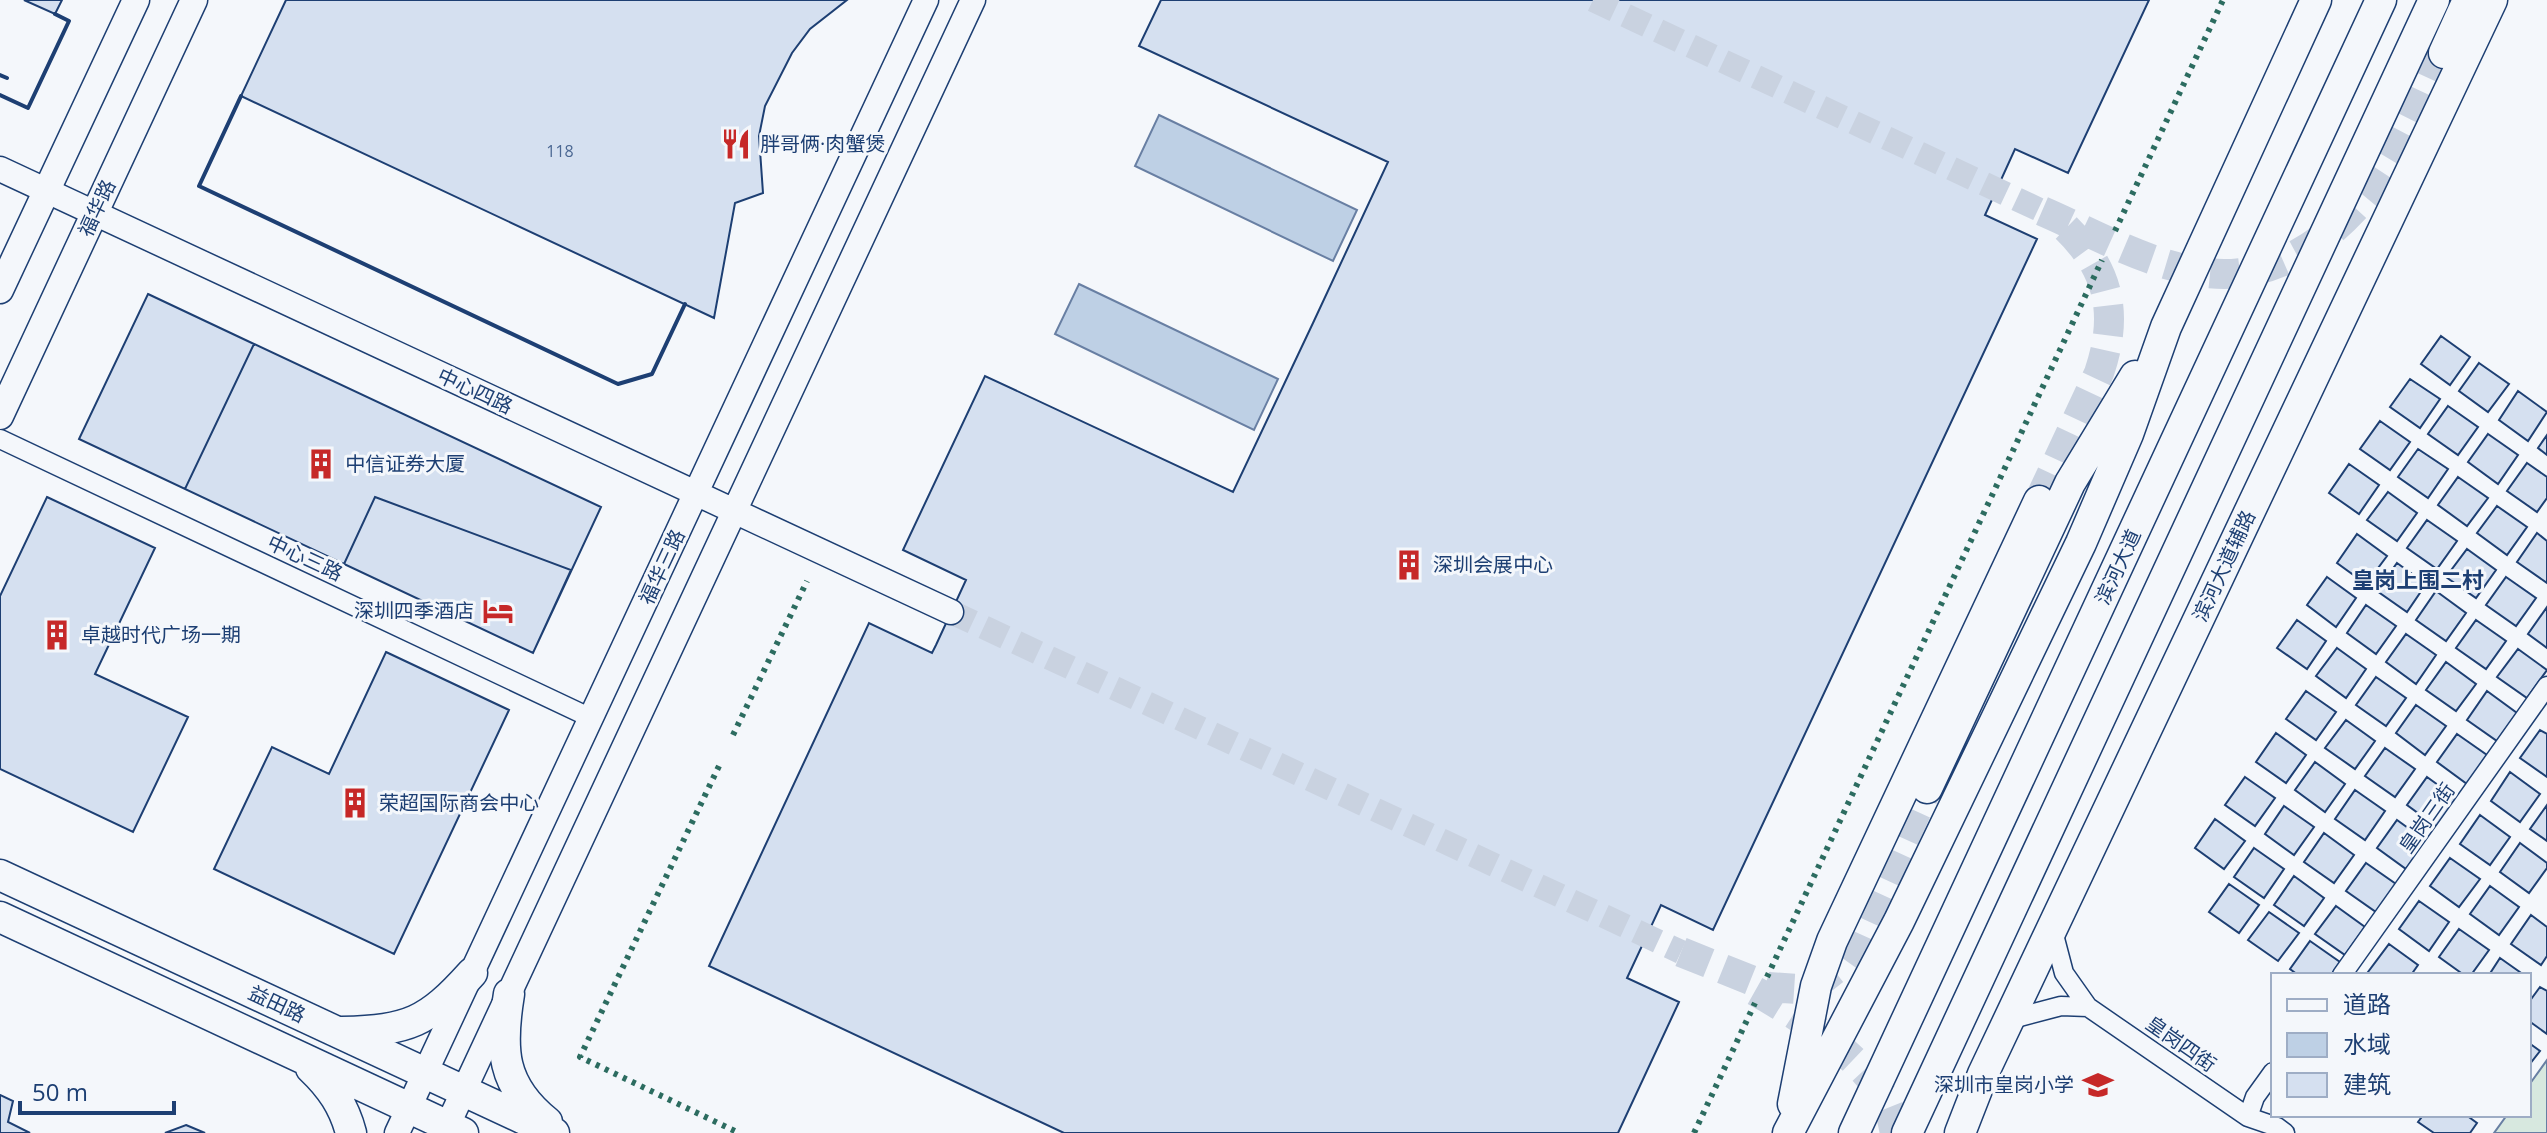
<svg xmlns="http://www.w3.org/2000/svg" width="2547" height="1133" font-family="'Open Sans','Noto Sans SC',sans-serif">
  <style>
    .green { fill: #d7e8df; stroke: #687fa3; stroke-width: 2 }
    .water { fill: #bed0e5; stroke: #687fa3; stroke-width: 2 }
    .building { fill: #d5e0f0; stroke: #1d3f73; stroke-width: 2 }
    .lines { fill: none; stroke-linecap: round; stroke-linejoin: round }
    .tertiary-tunnel { stroke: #c9d2e0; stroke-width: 24; stroke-dasharray: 24 12; stroke-linecap: butt }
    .primary-tunnel { stroke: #c9d2e0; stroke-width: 30; stroke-dasharray: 30 15; stroke-linecap: butt }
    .minor-casing { stroke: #1d3f73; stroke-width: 21 }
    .tertiary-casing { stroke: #1d3f73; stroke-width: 27 }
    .secondary-casing { stroke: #1d3f73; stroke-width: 29 }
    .primary-casing { stroke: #1d3f73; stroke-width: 33 }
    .trunk-casing { stroke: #1d3f73; stroke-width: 33 }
    .minor { stroke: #f4f7fb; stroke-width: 18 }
    .tertiary { stroke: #f4f7fb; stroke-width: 24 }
    .secondary { stroke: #f4f7fb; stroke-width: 26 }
    .primary { stroke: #f4f7fb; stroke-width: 30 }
    .trunk { stroke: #f4f7fb; stroke-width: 30 }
    .hedge { stroke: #2c6c60; stroke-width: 6; stroke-dasharray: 4 6; stroke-linecap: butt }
    .wall { stroke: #1d3f73; stroke-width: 4 }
    .labels { text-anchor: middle; stroke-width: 6; stroke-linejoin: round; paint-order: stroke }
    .number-label { font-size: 16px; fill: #4b6792 }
    .poi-label { font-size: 20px; fill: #1d3f73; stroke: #f4f7fb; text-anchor: start }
    .street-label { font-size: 20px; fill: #1d3f73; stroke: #f4f7fb }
    .neighbourhood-label { font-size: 22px; font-weight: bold; fill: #1d3f73; stroke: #f4f7fb }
  </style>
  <rect width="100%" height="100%" fill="#f4f7fb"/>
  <path class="green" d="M 2547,1060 L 2547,1133 L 2494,1133 L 2507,1115 L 2529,1115 L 2529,1085 Z"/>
  <path class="water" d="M 1159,115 L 1357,210 L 1333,261 L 1135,166 Z
    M 1079,284 L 1278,379 L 1254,430 L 1055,334 Z"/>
  <path class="building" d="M 24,0 L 62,0 L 55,14 Z
    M 286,0 L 847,0 L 810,29 L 792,53 L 765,106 L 759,136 L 763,193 L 735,203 L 714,318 L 241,96 Z
    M 1161,0 L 2149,0 L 2068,173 L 2015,149 L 1985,215 L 2037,239 L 1713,930 L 1661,905 L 1627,978 L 1679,1002 L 1618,1133 L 1064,1133 L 709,966 L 869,623 L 932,653 L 936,645 L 966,580 L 903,550 L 985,376 L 1233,492 L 1313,323 L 1388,162 L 1139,46 Z
    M 148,294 L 254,344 L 185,489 L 79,439 Z
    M 148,294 L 601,507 L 533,653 L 79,439 Z
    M 2441,336 L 2470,357 L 2450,385 L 2421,364 Z
    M 2479,363 L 2509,384 L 2488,412 L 2459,391 Z
    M 2410,379 L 2440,399 L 2420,428 L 2390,407 Z
    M 2518,391 L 2547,412 L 2528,441 L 2499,420 Z
    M 2448,406 L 2478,427 L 2458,455 L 2428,434 Z
    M 2380,421 L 2410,442 L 2390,470 L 2360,449 Z
    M 2488,434 L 2518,455 L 2498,484 L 2468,462 Z
    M 2547,435 L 2547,455 L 2538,448 Z
    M 2418,449 L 2448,469 L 2428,498 L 2398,477 Z
    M 2527,463 L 2547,477 L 2547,498 L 2537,512 L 2507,491 Z
    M 2349,464 L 2379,485 L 2359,514 L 2329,493 Z
    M 2458,477 L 2488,498 L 2467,526 L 2438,505 Z
    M 2388,492 L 2417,513 L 2397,541 L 2367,520 Z
    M 47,497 L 155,548 L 95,674 L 188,717 L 133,832 L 0,769 L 0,596 Z
    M 375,497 L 571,570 L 533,653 L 344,564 Z
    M 2497,506 L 2527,527 L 2507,555 L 2477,533 Z
    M 2427,520 L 2457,541 L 2437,569 L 2407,548 Z
    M 2537,533 L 2547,541 L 2547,583 L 2517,562 Z
    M 2357,534 L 2387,556 L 2366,584 L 2337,563 Z
    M 2467,549 L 2496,570 L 2476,598 L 2446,577 Z
    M 2397,563 L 2426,584 L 2407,612 L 2377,591 Z
    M 2327,577 L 2356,598 L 2336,627 L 2307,605 Z
    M 2506,577 L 2536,598 L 2516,626 L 2486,605 Z
    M 2436,591 L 2466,613 L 2446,641 L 2416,620 Z
    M 2366,605 L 2396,626 L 2376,654 L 2347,633 Z
    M 2547,607 L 2547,648 L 2528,634 Z
    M 2297,620 L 2326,641 L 2307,669 L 2277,648 Z
    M 2476,620 L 2506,641 L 2486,669 L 2456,648 Z
    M 2406,634 L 2436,655 L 2416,684 L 2386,662 Z
    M 2337,648 L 2366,669 L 2346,698 L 2316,676 Z
    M 2518,649 L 2547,670 L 2527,698 L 2497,677 Z
    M 386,652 L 509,710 L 394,954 L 214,869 L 272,747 L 329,774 Z
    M 2446,662 L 2476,684 L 2456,711 L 2426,690 Z
    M 2376,677 L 2406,698 L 2386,726 L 2356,705 Z
    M 2306,691 L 2336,712 L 2316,740 L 2286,719 Z
    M 2487,691 L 2517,713 L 2497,741 L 2467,720 Z
    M 2416,705 L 2446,726 L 2425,755 L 2396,733 Z
    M 2346,720 L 2375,741 L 2355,769 L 2325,748 Z
    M 2540,730 L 2547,734 L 2547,777 L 2520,758 Z
    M 2276,733 L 2306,755 L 2286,783 L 2256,762 Z
    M 2457,734 L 2487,755 L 2467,784 L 2437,762 Z
    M 2385,748 L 2415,769 L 2395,797 L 2365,776 Z
    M 2315,762 L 2345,784 L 2325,812 L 2295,790 Z
    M 2510,772 L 2540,794 L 2520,822 L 2491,801 Z
    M 2245,777 L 2275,798 L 2255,826 L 2225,805 Z
    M 2427,777 L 2456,798 L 2437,827 L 2407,805 Z
    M 2355,790 L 2385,811 L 2365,840 L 2335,819 Z
    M 2547,805 L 2547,841 L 2530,829 Z
    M 2284,806 L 2314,827 L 2294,855 L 2265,834 Z
    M 2480,815 L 2510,837 L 2490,865 L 2460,844 Z
    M 2215,819 L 2245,841 L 2224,869 L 2195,848 Z
    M 2397,820 L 2426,841 L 2406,869 L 2377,848 Z
    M 2324,833 L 2354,855 L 2334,883 L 2304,862 Z
    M 2520,843 L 2547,863 L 2547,868 L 2529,893 L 2500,872 Z
    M 2254,848 L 2284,869 L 2264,898 L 2234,877 Z
    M 2450,858 L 2480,879 L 2459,907 L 2430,886 Z
    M 2366,863 L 2396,884 L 2376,912 L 2346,891 Z
    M 2294,876 L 2324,898 L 2304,926 L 2274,905 Z
    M 2229,884 L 2259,905 L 2239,933 L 2209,912 Z
    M 2490,886 L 2519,907 L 2499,935 L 2470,914 Z
    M 2419,901 L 2449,922 L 2429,951 L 2399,929 Z
    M 2336,906 L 2365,927 L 2345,955 L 2315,934 Z
    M 2269,912 L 2299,933 L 2278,961 L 2248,940 Z
    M 2531,915 L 2547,927 L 2547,956 L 2541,965 L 2511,944 Z
    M 2459,929 L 2489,950 L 2471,975 L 2464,975 L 2439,957 Z
    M 2310,941 L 2340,962 L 2331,975 L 2298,975 L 2290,969 Z
    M 2389,944 L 2418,965 L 2411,975 L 2372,975 L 2368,972 Z
    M 2500,958 L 2524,975 L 2489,975 Z
    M 2540,987 L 2547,991 L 2547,1034 L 2529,1021 L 2529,1002 Z
    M 2529,1043 L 2540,1051 L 2529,1065 Z
    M 0,1095 L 13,1101 L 8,1122 L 30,1133 L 0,1133 Z
    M 2416,1115 L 2466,1115 L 2477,1123 L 2470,1133 L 2434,1133 L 2418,1122 L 2421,1118 Z
    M 186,1125 L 205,1133 L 165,1133 Z"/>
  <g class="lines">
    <path class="tertiary-tunnel" d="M 1593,0 L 2042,211
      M 951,612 L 1681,952"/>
    <path class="primary-tunnel" d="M 2042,211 C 2093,233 2146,264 2201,272 C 2276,285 2344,232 2383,172 C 2407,135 2425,93 2444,53
      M 2039,501 L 2099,373 C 2119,314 2110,269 2063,225
      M 1681,952 L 1768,987 L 1799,989 L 1819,982 L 1838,967 L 1858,939 L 1927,788
      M 1755,991 C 1798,1015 1871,1061 1889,1109 C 1892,1116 1893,1125 1895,1133"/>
    <g class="minor-casing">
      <path id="minor" d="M 0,439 L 591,718
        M 2053,931 L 2064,973 L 2088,1007 L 2248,1117 L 2277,1127 L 2285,1133
        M 2342,975 L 2547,686
        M 2008,1020 L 2061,1006 L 2088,1007
        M 2248,1117 L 2255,1097 L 2273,1072"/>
    </g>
    <g class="tertiary-casing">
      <path id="tertiary" d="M 0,169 L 951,612
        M 397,1133 L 926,0
        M 444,1133 L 973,0"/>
    </g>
    <g class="secondary-casing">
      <path id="secondary" d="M 0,290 L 136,0
        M 0,416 L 194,0"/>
    </g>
    <g class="primary-casing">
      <path id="primary" d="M 2444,53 L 2468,0
        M 1927,788 L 2070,483 L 2135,376
        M 0,875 L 554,1133
        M 0,917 L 463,1133
        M 509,994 C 500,1049 501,1085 547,1122
        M 342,1032 C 409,1030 427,1023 472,973
        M 311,1068 C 331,1087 344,1106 351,1133
        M 1793,1104 L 1816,986 L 1832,941 L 2039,501
        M 1788,1133 L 1899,921 L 2081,543 L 2128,434 L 2166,327 L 2316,0
        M 1960,1133 L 1983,1074 L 2492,0"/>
    </g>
    <g class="trunk-casing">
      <path id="trunk" d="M 1854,1133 L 2381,0
        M 1907,1133 L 2434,0"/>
    </g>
    <use href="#minor" class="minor"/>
    <use href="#tertiary" class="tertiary"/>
    <use href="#secondary" class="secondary"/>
    <use href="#primary" class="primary"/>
    <use href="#trunk" class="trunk"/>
    <path class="hedge" d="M 2115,231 L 2223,0
      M 733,735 L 807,581
      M 719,766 L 580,1057 L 739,1133
      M 1767,977 L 2102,260
      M 1694,1133 L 1755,1003"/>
    <path class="wall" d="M 0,75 L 7,78
      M 0,95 L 28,108 L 69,21 L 55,14
      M 241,96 L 199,186 L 618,384 L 652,374 L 685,304"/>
  </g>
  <defs>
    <g id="restaurant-bare" transform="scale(2.4)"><path d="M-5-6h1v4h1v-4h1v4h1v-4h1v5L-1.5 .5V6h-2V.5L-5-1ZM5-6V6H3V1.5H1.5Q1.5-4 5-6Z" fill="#c62828" stroke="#f4f7fb" stroke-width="2.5" paint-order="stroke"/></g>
    <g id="building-bare" transform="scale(2.4)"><path d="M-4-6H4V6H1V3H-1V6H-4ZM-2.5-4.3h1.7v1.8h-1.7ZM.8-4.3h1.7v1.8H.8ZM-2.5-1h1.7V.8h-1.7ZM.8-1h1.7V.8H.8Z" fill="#c62828" stroke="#f4f7fb" stroke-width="2.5" paint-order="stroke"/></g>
    <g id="hotel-bare" transform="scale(2.4)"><path d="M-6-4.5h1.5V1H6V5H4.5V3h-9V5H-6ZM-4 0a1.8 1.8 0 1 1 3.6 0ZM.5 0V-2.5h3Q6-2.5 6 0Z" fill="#c62828" stroke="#f4f7fb" stroke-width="2.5" paint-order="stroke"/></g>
    <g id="school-bare" transform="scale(2.4)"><path d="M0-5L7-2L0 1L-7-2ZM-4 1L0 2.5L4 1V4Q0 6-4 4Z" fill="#c62828" stroke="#f4f7fb" stroke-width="2.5" paint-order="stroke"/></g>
  </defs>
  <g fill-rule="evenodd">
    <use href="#restaurant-bare" x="736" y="144"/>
    <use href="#building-bare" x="321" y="464"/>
    <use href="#building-bare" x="1409" y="565"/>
    <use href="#hotel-bare" x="498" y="611"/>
    <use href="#building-bare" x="57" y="635"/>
    <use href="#building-bare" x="355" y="803"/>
    <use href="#school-bare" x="2098" y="1085"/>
  </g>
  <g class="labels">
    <g class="number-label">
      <text x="560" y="157">118</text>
    </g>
    <g class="poi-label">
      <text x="760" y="151">胖哥俩·肉蟹煲</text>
      <text x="345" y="471">中信证券大厦</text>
      <text x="1433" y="572">深圳会展中心</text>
      <text x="474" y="618" text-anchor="end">深圳四季酒店</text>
      <text x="81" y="642">卓越时代广场一期</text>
      <text x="379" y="810">荣超国际商会中心</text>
      <text x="2074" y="1092" text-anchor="end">深圳市皇岗小学</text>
    </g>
    <g class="street-label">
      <text transform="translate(97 208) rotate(-65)" y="7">福华路</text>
      <text transform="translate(475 391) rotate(25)" y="7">中心四路</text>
      <text transform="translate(305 558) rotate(25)" y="7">中心三路</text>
      <text transform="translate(2224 566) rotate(-65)" y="7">滨河大道辅路</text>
      <text transform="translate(662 567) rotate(-65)" y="7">福华三路</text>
      <text transform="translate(2118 567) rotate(-65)" y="7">滨河大道</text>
      <text transform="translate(2427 818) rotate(-55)" y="7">皇岗三街</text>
      <text transform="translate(277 1004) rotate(25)" y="7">益田路</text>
      <text transform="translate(2181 1044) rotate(35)" y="7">皇岗四街</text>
    </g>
    <g class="neighbourhood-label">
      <text x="2418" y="588">皇岗上围二村</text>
    </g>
  </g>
  <rect x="2271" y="973" width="260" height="144" fill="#f4f7fb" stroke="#9eadc5" stroke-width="2"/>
  <rect x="2287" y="999" width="40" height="12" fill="#f4f7fb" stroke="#9eadc5" stroke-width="2"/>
  <text x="2343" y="1013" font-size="24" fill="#1d3f73">道路</text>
  <rect x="2287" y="1033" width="40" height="24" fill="#bed0e5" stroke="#9eadc5" stroke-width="2"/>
  <text x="2343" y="1053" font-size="24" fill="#1d3f73">水域</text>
  <rect x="2287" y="1073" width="40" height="24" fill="#d5e0f0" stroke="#9eadc5" stroke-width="2"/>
  <text x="2343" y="1093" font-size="24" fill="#1d3f73">建筑</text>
  <path d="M20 1101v12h154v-12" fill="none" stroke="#1d3f73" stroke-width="4"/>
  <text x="32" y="1101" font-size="24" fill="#1d3f73" stroke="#f4f7fb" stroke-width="6" paint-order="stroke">50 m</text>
</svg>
